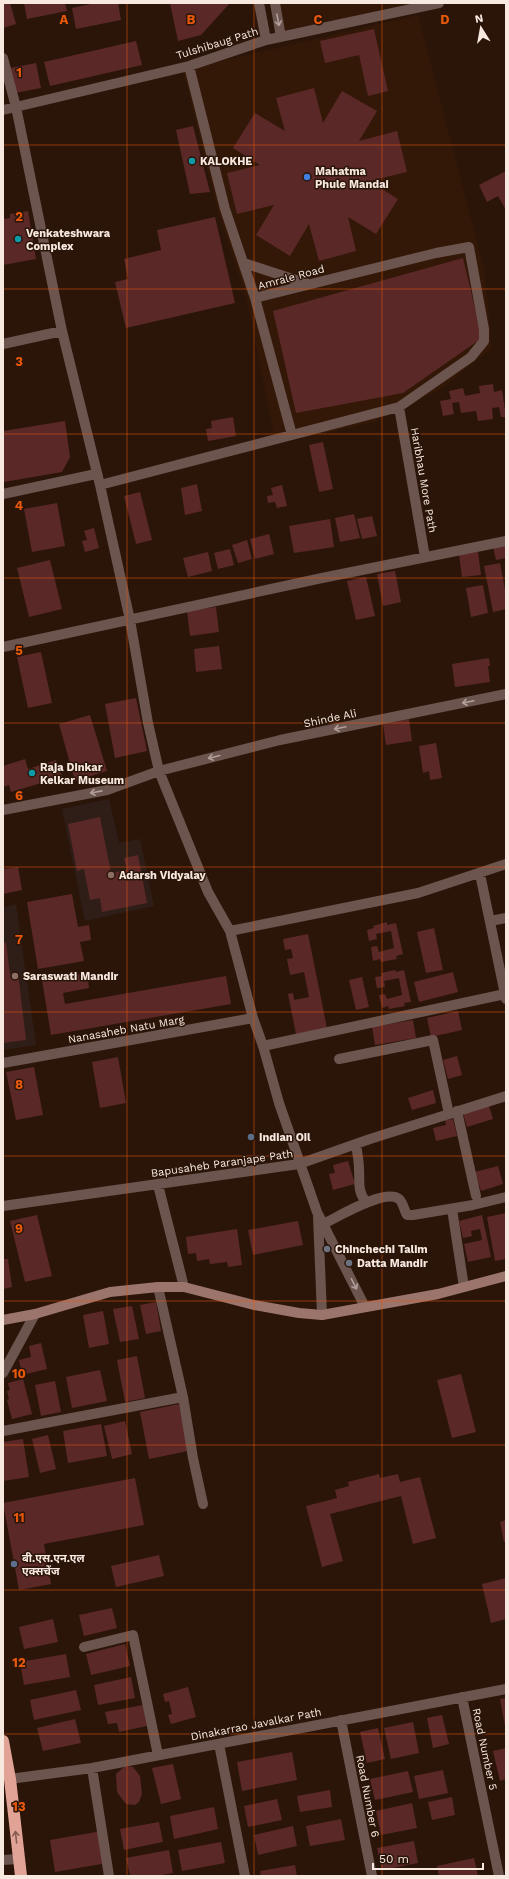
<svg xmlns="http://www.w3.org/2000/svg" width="509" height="1879" font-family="'Work Sans','Noto Sans Devanagari',sans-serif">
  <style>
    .built { fill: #331807 }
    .education { fill: #2f1d18 }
    .building { fill: #5b2828 }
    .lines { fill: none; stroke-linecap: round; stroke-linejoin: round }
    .street { stroke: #6c544f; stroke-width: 10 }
    .secondary { stroke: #9b746c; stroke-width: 10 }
    .highway { stroke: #e0a396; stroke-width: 12 }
    .oneway { stroke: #b29e98 }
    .oneway2 { stroke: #865c50 }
    .grid { fill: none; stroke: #e8590c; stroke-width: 1; stroke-opacity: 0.55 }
    .culture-dot { fill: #0f9aa8; stroke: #2b1509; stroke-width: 1.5 }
    .shop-dot { fill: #3f7fe0; stroke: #2b1509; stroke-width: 1.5 }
    .education-dot { fill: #8d6e63; stroke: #2b1509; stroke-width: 1.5 }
    .service-dot { fill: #5c6f8a; stroke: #2b1509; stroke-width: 1.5 }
    .worship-dot { fill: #6b7280; stroke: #2b1509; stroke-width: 1.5 }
    .labels { text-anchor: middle; stroke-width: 3; stroke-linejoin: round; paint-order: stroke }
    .street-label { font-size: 11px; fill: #f8e9e0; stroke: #2b1509 }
    .poi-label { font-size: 11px; font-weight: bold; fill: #f8e9e0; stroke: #2b1509; text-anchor: start }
    .grid-label { font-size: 13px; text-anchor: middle; font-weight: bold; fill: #e8590c; stroke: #2b1509; stroke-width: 3; stroke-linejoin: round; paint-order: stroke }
  </style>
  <rect width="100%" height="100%" fill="#2b1509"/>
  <path class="built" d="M 279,3 L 423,3 L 285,30 Z
    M 418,15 L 484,269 L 492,348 L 439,390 L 374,422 L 276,444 L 247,300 L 217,208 L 183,70 Z"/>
  <path class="education" d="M 109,799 L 119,843 L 140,839 L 154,906 L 85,921 L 62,809 Z
    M 16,904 L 36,1045 L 3,1050 L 3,908 Z"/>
  <path class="building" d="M 3,3 L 10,3 L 16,24 L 3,28 Z
    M 24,3 L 65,3 L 67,11 L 27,19 Z
    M 95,3 L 118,3 L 121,20 L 76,29 L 72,8 Z
    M 170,3 L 230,3 L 201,35 L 178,41 Z
    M 374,29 L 388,91 L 368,96 L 359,55 L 325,63 L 320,41 Z
    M 136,41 L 142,65 L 50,86 L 44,62 Z
    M 36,63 L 41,88 L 15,93 L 10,68 Z
    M 314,88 L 323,123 L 342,91 L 377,111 L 359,141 L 397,131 L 407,172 L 369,181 L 398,199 L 376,234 L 348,217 L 356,251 L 319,261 L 309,224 L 290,256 L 256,235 L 274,205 L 237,214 L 227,173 L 260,165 L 233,148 L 255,113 L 285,131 L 276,98 Z
    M 193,126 L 210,192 L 190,194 L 176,130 Z
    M 506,171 L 506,210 L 498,196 L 487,202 L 479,185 Z
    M 28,211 L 36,259 L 3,265 L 3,219 L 10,218 L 10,214 Z
    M 215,217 L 235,303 L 126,328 L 115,282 L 128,279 L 124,259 L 161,250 L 157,230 Z
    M 463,258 L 482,338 L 403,393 L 296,413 L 273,311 Z
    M 493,384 L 494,392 L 502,390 L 506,417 L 501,417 L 499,407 L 492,408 L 493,419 L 478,421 L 476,411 L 461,413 L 459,402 L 452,403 L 454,414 L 443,416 L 440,401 L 451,399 L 449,391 L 463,388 L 465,396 L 480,393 L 479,386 Z
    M 233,417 L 236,436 L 208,441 L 206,429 L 212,428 L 211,421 Z
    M 65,421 L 70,457 L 62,472 L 4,482 L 3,431 Z
    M 323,442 L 333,489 L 319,492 L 309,445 Z
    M 197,484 L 202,511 L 185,515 L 181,488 Z
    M 282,485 L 287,506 L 277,508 L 275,502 L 268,503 L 267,496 L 273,495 L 271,488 Z
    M 140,492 L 152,540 L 136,544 L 124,496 Z
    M 57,503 L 65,546 L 32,552 L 24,509 Z
    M 354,514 L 360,538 L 340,542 L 335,518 Z
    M 372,516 L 377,536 L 362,539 L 357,519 Z
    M 330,519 L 334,547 L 294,553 L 289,526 Z
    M 94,528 L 99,548 L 85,552 L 82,541 L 87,540 L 84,531 Z
    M 269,534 L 274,554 L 255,559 L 250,539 Z
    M 247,540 L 252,559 L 238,563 L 232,545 Z
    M 506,544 L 506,558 L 496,560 L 493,547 Z
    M 230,549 L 234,565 L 218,569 L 214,553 Z
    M 208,552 L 212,571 L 188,577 L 183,558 Z
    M 478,552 L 481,575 L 462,577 L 459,554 Z
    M 50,560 L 62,609 L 29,617 L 17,568 Z
    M 500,563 L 506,595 L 506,609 L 493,612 L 484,566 Z
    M 395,571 L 401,602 L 383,606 L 377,574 Z
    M 366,577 L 375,616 L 356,620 L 347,581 Z
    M 483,585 L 488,613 L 471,617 L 466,588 Z
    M 216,607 L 219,632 L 190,636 L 187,611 Z
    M 219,646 L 222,669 L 196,672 L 194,649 Z
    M 41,652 L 52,703 L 28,708 L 17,657 Z
    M 489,658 L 490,666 L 488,666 L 490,682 L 455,687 L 452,664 Z
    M 136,698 L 147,751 L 115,758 L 105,704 Z
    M 90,715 L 107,771 L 75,781 L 59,724 Z
    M 409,719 L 412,741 L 386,745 L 383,724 Z
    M 436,743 L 442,778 L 430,780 L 429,771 L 423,773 L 419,746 Z
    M 25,759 L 28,769 L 56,760 L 62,777 L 11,792 L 9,785 L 3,787 L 3,766 Z
    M 100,817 L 111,873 L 127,870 L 124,858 L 138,855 L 147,903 L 102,912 L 100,898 L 90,900 L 84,869 L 77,871 L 68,824 Z
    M 18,867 L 22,890 L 3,894 L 3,869 Z
    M 72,894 L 78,927 L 89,925 L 91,940 L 80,942 L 84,961 L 38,969 L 27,902 Z
    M 387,922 L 387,925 L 396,923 L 403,954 L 396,956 L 397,959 L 381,962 L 380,959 L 373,961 L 371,947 L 377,946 L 379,952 L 394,948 L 391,931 L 376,934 L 377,939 L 369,941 L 367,930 L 374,928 L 373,926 Z
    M 434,928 L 443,970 L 426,973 L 417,932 Z
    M 308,934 L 327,1028 L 296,1034 L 288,994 L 293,993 L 294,1000 L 309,997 L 304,972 L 290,975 L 287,959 L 293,958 L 291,949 L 285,950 L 283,939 Z
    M 6,942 L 10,974 L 18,973 L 26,1040 L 3,1043 L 3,943 Z
    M 395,970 L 396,972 L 404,970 L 411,1002 L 404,1003 L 405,1006 L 389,1009 L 388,1006 L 382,1008 L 379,995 L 385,994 L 387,999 L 402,995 L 399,978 L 384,981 L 385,987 L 377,988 L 375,977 L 382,976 L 381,973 Z
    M 453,972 L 458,992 L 419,1002 L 414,982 Z
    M 87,973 L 89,988 L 63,993 L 65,1004 L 226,976 L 231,1004 L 51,1035 L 42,980 Z
    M 362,977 L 369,1007 L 356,1010 L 349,980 Z
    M 458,1011 L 462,1030 L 431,1037 L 427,1018 Z
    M 413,1020 L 416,1038 L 375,1045 L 372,1027 Z
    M 457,1056 L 462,1075 L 448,1079 L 443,1060 Z
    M 118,1057 L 126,1103 L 100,1108 L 92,1062 Z
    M 34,1067 L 43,1115 L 16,1120 L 6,1072 Z
    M 433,1090 L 436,1103 L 412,1110 L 408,1098 Z
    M 489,1106 L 493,1119 L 467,1127 L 463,1113 Z
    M 453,1119 L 457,1136 L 436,1141 L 433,1128 L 446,1125 L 445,1120 Z
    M 348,1161 L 355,1184 L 333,1190 L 329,1174 L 335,1173 L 333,1165 Z
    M 498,1166 L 503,1184 L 481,1191 L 475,1172 Z
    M 506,1213 L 506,1259 L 495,1261 L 487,1217 Z
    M 37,1215 L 52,1276 L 25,1282 L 10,1221 Z
    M 482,1215 L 491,1257 L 468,1262 L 464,1244 L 482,1240 L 480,1229 L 471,1231 L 472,1236 L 463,1238 L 459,1221 Z
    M 298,1221 L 303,1245 L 253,1255 L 248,1230 Z
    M 237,1229 L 242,1265 L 228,1267 L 227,1262 L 210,1264 L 209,1259 L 197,1261 L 196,1253 L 188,1254 L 186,1237 Z
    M 3,1259 L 8,1259 L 12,1287 L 3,1289 Z
    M 156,1302 L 161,1331 L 146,1334 L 140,1305 Z
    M 132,1306 L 139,1339 L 120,1342 L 113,1309 Z
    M 103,1311 L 109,1344 L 89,1348 L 83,1315 Z
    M 41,1343 L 47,1369 L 22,1375 L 19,1360 L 31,1357 L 29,1346 Z
    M 137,1356 L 145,1398 L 125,1402 L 117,1360 Z
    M 100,1370 L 107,1401 L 72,1408 L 66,1377 Z
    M 461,1374 L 476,1432 L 452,1438 L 437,1380 Z
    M 23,1379 L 32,1414 L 12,1419 L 7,1400 L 9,1399 L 7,1391 L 10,1390 L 8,1383 Z
    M 55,1381 L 61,1412 L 41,1416 L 35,1385 Z
    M 179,1404 L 188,1451 L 149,1459 L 140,1412 Z
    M 125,1421 L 132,1454 L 112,1459 L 104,1426 Z
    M 101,1424 L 107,1456 L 68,1463 L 63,1431 Z
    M 48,1435 L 56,1469 L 40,1473 L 32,1439 Z
    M 23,1439 L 29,1477 L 3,1481 L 3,1442 Z
    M 379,1474 L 380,1478 L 398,1474 L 400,1482 L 420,1477 L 436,1538 L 413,1544 L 401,1496 L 330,1514 L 343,1561 L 322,1567 L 306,1506 L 337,1498 L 335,1490 L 349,1486 L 348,1482 Z
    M 135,1478 L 144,1525 L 44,1544 L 51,1584 L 19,1590 L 3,1503 Z
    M 506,1520 L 506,1542 L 504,1542 L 500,1522 Z
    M 159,1555 L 164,1576 L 116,1587 L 111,1566 Z
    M 506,1578 L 506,1619 L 491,1623 L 482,1584 Z
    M 112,1608 L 117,1628 L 84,1636 L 79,1615 Z
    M 53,1619 L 58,1642 L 24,1649 L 19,1627 Z
    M 125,1644 L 130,1666 L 91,1675 L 86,1654 Z
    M 66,1654 L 70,1677 L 24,1685 L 20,1662 Z
    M 131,1677 L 135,1698 L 98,1705 L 94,1685 Z
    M 188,1687 L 196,1717 L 171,1724 L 168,1715 L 172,1714 L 169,1701 L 165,1702 L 163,1694 Z
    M 76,1690 L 81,1710 L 34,1720 L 30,1700 Z
    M 506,1698 L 506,1726 L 505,1726 L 500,1699 Z
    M 143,1705 L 147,1726 L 119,1732 L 117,1723 L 108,1724 L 105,1712 Z
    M 442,1715 L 449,1744 L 433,1748 L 427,1718 Z
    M 75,1719 L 81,1743 L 43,1751 L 37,1728 Z
    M 413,1722 L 419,1753 L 391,1759 L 384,1728 Z
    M 378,1728 L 385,1759 L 367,1763 L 360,1732 Z
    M 506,1748 L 506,1779 L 500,1781 L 493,1751 Z
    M 292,1752 L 297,1780 L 242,1791 L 237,1762 Z
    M 173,1764 L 181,1799 L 161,1804 L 152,1768 Z
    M 125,1766 L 133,1767 L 140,1776 L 142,1794 L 139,1802 L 135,1805 L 126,1804 L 117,1792 L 116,1774 Z
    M 443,1770 L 448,1793 L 419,1799 L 414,1776 Z
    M 408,1771 L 413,1792 L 375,1800 L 370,1779 Z
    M 330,1790 L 332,1807 L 300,1812 L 297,1796 Z
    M 452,1797 L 455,1815 L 432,1820 L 428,1802 Z
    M 277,1799 L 282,1820 L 248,1827 L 244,1806 Z
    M 412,1803 L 417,1828 L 381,1835 L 376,1811 Z
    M 214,1807 L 218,1829 L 174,1839 L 170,1816 Z
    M 341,1819 L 345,1840 L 310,1846 L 306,1826 Z
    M 159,1822 L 163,1842 L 124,1850 L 120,1829 Z
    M 293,1826 L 297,1846 L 258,1855 L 254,1835 Z
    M 102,1831 L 107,1863 L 55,1872 L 50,1840 Z
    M 414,1841 L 418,1863 L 382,1870 L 377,1848 Z
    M 221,1842 L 225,1863 L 182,1871 L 178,1850 Z
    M 169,1850 L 173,1873 L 157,1876 L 130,1876 L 126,1858 Z
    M 474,1858 L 478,1876 L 439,1876 L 437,1866 Z
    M 295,1865 L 297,1876 L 261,1876 L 260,1871 Z"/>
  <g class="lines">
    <path class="street" d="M 259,3 L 266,40
      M 275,3 L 281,37
      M 3,58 L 16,107 L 62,331 L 100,485 L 130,620 L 148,723 L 159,771 L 208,892 L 230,931 L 253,1018 L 263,1046 L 279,1103 L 317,1212 L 365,1307
      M 189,66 L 225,209 L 255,298
      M 3,110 L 189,66 L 266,40 L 439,3
      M 244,263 L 308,284
      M 3,344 L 62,331
      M 399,407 L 425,557
      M 100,485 L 399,407 L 471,357 L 484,341 L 484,329 L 469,247 L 436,253 L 255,298 L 292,435
      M 3,494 L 96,474
      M 3,647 L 322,578 L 506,541
      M 3,810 L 107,790 L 159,771 L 280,740 L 506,694
      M 480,874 L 506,999
      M 490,921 L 506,918
      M 230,931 L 418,893 L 506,864
      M 263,1046 L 505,994
      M 339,1059 L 433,1040 L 449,1114
      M 3,1063 L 253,1018
      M 457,1111 L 476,1196
      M 356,1144 C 357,1152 359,1161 359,1169 C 360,1182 357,1191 366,1202
      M 158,1185 L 184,1287
      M 3,1206 L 299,1164 L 370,1139 L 506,1096
      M 452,1209 L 464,1287
      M 318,1216 L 322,1315
      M 323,1224 C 338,1217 385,1188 399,1199 C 403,1202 404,1210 407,1215 L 413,1215 L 473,1205 L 506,1197
      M 158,1287 L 183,1397 L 193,1458 L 203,1504
      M 3,1373 L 35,1314
      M 3,1431 L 183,1397
      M 84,1647 L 133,1635 L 158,1755
      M 462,1697 L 499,1876
      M 341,1720 L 372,1876
      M 219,1744 L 245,1876
      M 92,1768 L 109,1876
      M 10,1779 L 92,1768 L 506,1689
      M 3,1860 L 18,1859"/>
    <path class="secondary" d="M 3,1320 L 35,1314 L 110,1292 L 158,1287 L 184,1287 L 254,1305 L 299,1313 L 322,1315 L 438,1294 L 506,1276"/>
    <path class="highway" d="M 3,1741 L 10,1779 L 21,1876"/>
  </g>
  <defs><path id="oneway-shaft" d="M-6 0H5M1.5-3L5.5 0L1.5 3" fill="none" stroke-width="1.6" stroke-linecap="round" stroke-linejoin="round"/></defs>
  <g class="oneway">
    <use href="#oneway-shaft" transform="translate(278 20) rotate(79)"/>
    <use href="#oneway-shaft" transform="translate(468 702) rotate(168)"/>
    <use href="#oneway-shaft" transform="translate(340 728) rotate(168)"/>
    <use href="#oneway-shaft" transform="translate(214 757) rotate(166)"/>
    <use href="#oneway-shaft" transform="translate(96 792) rotate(169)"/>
    <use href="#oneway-shaft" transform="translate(354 1284) rotate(63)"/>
  </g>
  <use class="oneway2" href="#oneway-shaft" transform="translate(16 1837) rotate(-96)"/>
  <path class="grid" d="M 127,3 L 127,1876M 254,3 L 254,1876M 382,3 L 382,1876M 3,145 L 506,145M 3,289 L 506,289M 3,434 L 506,434M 3,578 L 506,578M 3,723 L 506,723M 3,867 L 506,867M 3,1012 L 506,1012M 3,1156 L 506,1156M 3,1301 L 506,1301M 3,1445 L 506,1445M 3,1590 L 506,1590M 3,1734 L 506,1734"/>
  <g class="culture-dot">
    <circle cx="192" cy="161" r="4"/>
    <circle cx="18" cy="239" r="4"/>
    <circle cx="32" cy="773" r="4"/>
  </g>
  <circle class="shop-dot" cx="307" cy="177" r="4"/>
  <g class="education-dot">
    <circle cx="111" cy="875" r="4"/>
    <circle cx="15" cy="976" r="4"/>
  </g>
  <g class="service-dot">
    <circle cx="251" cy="1137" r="4"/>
    <circle cx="14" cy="1564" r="4"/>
  </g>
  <g class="worship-dot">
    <circle cx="327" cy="1249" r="4"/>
    <circle cx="349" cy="1263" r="4"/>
  </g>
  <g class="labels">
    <g class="street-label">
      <text transform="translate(217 43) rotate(-17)" y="4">Tulshibaug Path</text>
      <text transform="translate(291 277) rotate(-15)" y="4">Amrale Road</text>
      <text transform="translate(424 480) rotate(80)" y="4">Haribhau More Path</text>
      <text transform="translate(330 718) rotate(-12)" y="4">Shinde Ali</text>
      <text transform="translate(126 1029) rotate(-10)" y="4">Nanasaheb Natu Marg</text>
      <text transform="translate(222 1163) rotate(-8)" y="4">Bapusaheb Paranjape Path</text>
      <text transform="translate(256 1724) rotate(-11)" y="4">Dinakarrao Javalkar Path</text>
      <text transform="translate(485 1749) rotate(78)" y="4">Road Number 5</text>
      <text transform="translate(368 1796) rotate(79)" y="4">Road Number 6</text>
    </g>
    <g class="poi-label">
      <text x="200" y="165">KALOKHE</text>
      <text x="315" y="175">Mahatma<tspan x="315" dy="13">Phule Mandai</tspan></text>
      <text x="26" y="237">Venkateshwara<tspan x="26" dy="13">Complex</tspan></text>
      <text x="40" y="771">Raja Dinkar<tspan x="40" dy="13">Kelkar Museum</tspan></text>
      <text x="119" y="879">Adarsh Vidyalay</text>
      <text x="23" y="980">Saraswati Mandir</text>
      <text x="259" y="1141">Indian Oil</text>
      <text x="335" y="1253">Chinchechi Talim</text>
      <text x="357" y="1267">Datta Mandir</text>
      <text x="22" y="1562">बी.एस.एन.एल<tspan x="22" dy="13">एक्सचेंज</tspan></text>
    </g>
  </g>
  <g class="grid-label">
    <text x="64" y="24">A</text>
    <text x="191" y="24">B</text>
    <text x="318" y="24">C</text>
    <text x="445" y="24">D</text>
    <text x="19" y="77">1</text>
    <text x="19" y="221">2</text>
    <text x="19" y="366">3</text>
    <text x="19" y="510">4</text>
    <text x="19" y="655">5</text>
    <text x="19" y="800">6</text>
    <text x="19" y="944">7</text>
    <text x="19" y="1089">8</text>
    <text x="19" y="1233">9</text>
    <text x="19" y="1378">10</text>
    <text x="19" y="1522">11</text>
    <text x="19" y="1667">12</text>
    <text x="19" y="1811">13</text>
  </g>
  <rect width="509" height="1879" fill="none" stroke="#f8e9e0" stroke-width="8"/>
  <g transform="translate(481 28) rotate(349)" stroke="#2b1509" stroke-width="3" paint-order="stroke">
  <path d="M0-3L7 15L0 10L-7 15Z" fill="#f8e9e0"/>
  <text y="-6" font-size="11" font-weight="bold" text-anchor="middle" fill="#f8e9e0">N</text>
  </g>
  <path d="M373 1863v6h110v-6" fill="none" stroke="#f8e9e0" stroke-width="2"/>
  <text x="379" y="1863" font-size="12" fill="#f8e9e0" stroke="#2b1509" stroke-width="3" paint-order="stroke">50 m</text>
</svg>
